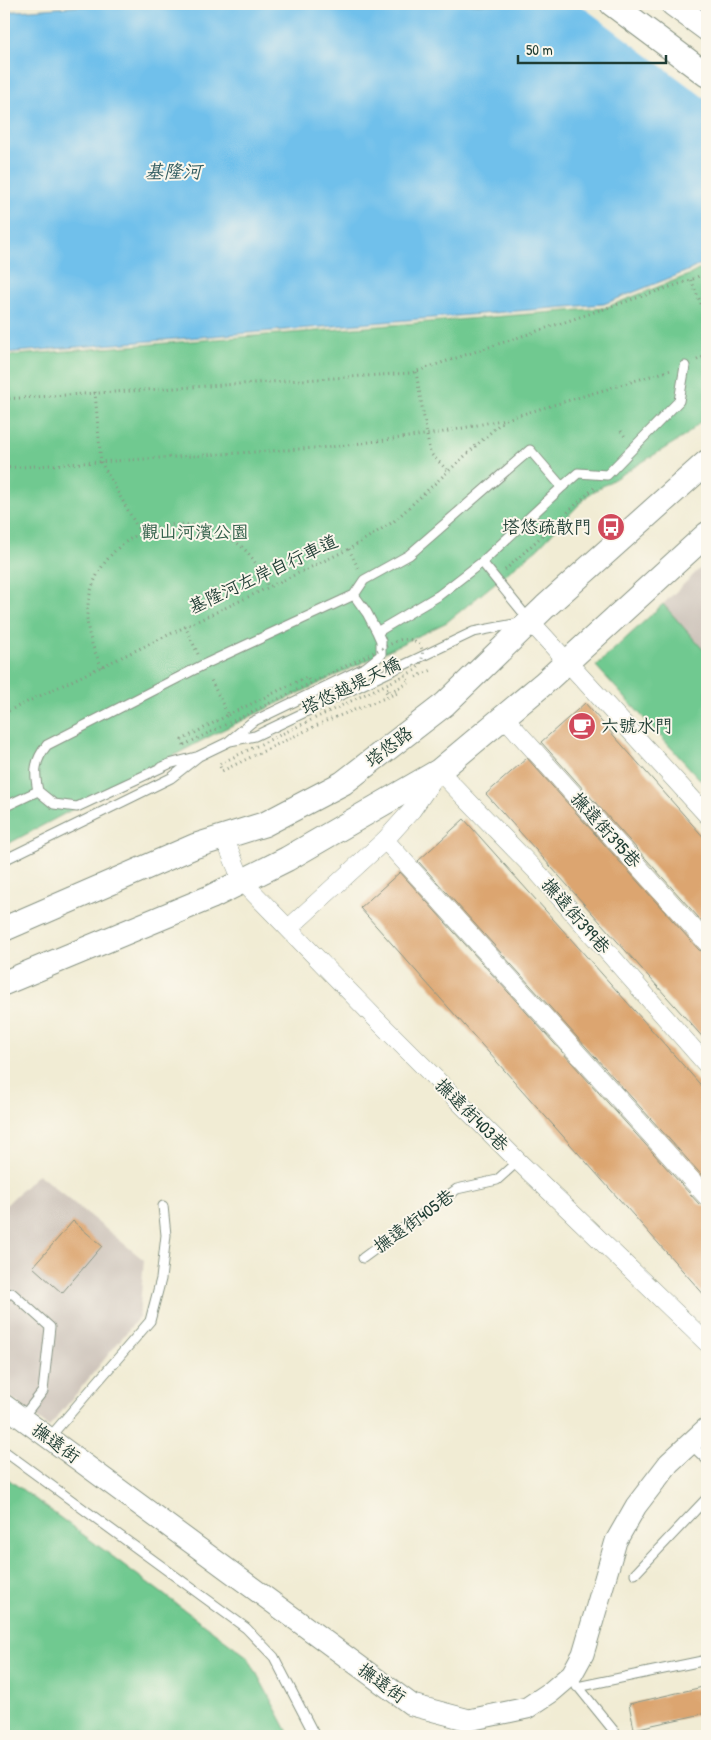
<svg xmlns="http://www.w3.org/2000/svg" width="711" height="1740" font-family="'Patrick Hand','LXGW WenKai TC',sans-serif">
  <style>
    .industrial { fill: #ccc2b9 }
    .green { fill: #6fc990; stroke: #478362 }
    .water { fill: #6fc0eb; stroke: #477e90 }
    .pier { fill: #f1ecd4 }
    .building { fill: #dca56f }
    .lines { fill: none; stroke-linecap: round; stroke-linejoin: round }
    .service-casing { stroke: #889484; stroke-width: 11 }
    .minor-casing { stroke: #889484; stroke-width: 19 }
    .tertiary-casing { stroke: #889484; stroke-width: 23 }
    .secondary-casing { stroke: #889484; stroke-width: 26 }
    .path { stroke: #889484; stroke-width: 3; stroke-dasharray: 1 4; stroke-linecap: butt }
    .service { stroke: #fff; stroke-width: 9 }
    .minor { stroke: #fff; stroke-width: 18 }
    .tertiary { stroke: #fff; stroke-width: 21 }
    .secondary { stroke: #fff; stroke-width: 24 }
    .path-bridge { stroke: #889484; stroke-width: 3; stroke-dasharray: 1 4; stroke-linecap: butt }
    .labels { text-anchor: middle; stroke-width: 4; stroke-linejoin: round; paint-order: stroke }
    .poi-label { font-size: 18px; fill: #1f3d34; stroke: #fbf7ec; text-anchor: end }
    .park-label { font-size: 18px; fill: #33604b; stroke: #fbf7ec }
    .street-label { font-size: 18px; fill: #1f3d34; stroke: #fbf7ec }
    .water-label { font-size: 19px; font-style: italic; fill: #335e62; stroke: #fbf7ec }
  </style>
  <rect width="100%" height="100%" fill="#fbf7ec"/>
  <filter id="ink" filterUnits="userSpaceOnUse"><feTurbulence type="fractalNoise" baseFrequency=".02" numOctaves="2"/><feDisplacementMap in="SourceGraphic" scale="10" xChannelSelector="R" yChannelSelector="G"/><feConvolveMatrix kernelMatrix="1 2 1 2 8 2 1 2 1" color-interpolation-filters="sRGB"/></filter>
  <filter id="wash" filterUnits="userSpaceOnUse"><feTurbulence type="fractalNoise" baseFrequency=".0096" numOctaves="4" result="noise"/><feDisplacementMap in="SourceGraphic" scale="20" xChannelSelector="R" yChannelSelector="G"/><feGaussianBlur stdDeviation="1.12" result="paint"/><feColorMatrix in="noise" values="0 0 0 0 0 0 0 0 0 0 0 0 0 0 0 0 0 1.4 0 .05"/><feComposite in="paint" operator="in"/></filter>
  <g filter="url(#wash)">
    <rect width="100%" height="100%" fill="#f1ecd4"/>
    <path class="industrial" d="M 707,562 L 707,654 L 663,604 Z
      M 38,1174 L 144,1260 L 139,1317 L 49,1427 L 4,1392 L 4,1207 Z"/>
    <path class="green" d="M 707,265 L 707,416 L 685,436 L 588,495 L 538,548 L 447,622 L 216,733 L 4,846 L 4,356 L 604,308 L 691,274 Z
      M 663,604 L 707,654 L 707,787 L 596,666 Z
      M 4,1476 L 248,1657 L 290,1736 L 4,1736 Z"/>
    <path class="water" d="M 110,4 L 707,4 L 707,261 L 690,270 L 604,304 L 4,353 L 4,12 Z"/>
    <path class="pier" d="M 579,4 L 707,4 L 707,100 Z"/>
    <g id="blocks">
      <path class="building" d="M 585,703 L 707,841 L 707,927 L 541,742 Z
        M 527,758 L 699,950 L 707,953 L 707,1042 L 486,794 Z
        M 464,819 L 707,1092 L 707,1181 L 418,861 Z
        M 400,872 L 699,1204 L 707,1207 L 707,1298 L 360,908 Z
        M 73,1221 L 102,1246 L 62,1293 L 33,1267 Z
        M 707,1686 L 707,1713 L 634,1729 L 629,1704 Z"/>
    </g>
  </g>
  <g filter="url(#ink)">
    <use href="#blocks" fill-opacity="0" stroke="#889484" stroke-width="1"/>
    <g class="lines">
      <g class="service-casing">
        <path id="service" d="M 562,487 L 578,473 L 607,475 L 679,401 L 685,366
          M 230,741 L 255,736 L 473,632 L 530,621 L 482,562
          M 38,791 L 54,804 L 77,807 L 169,764 L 196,757
          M 4,807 L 38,791 C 34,772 34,761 47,745 L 203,665 L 354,595 L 364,580 L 409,555 L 530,450 L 562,487 L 482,562 L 438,596 L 377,632 L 367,613 L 354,595
          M 4,860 L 171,778 L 199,756 L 228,742 L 252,722 L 366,667 L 381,655 L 381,641 L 377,632
          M 363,1258 L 457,1189 L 497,1180 L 518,1161
          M 4,1296 L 12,1293 L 50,1327 L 43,1391 L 22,1418
          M 49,1438 L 150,1321 L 161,1279 L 166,1235 L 163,1206
          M 690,1444 L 707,1460
          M 4,1451 L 246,1628 L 274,1657 L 315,1736
          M 635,1574 L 707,1498
          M 576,1684 L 618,1736
          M 577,1687 L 707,1660"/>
      </g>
      <g class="minor-casing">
        <path id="minor" d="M 530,621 L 707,815
          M 505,718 L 707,943
          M 224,837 L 242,881 L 378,1021 L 518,1161 L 707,1343
          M 385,840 L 707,1197
          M 289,928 L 385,840 L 412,810 L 439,771 L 539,874 L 707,1065"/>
      </g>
      <g class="tertiary-casing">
        <path id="tertiary" d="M 4,1405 L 412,1705 L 469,1720 L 527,1708 L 551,1692 L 572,1674 L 583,1654 L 616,1541 L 636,1506 L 669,1463 L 707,1428"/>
      </g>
      <g class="secondary-casing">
        <path id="secondary" d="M 612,4 L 707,75
          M 673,4 L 707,29
          M 4,929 L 195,846 L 265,824 L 343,783 L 445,704 L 545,607 L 707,462
          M 4,983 L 211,897 L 287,859 L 439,771 L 543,684 L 707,534"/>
      </g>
      <path class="path" d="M 584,4 L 592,9
        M 691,280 L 707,318
        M 697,360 L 707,355
        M 416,372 L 430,453 L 448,471
        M 95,392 L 101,462 L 140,532
        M 4,399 L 411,373 L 691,280 L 707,272
        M 621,431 L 626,438
        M 4,468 L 331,447 L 439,433 L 506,419 L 671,370
        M 349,549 L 358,568
        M 505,570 L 594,488
        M 185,626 L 198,654
        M 102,667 C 94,651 87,634 87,616 C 89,539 175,498 237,543 C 252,554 260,570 268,586
        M 416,677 L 432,670
        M 388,689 L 385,690 L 387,693 L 409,683
        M 4,713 L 349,549 L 393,522 L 504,420
        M 228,715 L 307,677 L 309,681
        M 184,745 L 182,740 L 228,715 L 210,678"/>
      <use href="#service" class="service"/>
      <use href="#minor" class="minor"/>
      <use href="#tertiary" class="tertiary"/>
      <use href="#secondary" class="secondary"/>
      <path class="path-bridge" d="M 405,675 L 409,683
        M 184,745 L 399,640 C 422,635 429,654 416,670 L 219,764 L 222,771 L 326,721 L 400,692"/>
    </g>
  </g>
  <defs>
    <g id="bus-disc" transform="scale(1.4375)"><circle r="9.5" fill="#d1495b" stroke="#fbf7ec"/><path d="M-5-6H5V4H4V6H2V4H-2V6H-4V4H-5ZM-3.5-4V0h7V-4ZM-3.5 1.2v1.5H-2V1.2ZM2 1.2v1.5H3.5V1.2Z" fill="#fff"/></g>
    <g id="cafe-disc" transform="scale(1.4375)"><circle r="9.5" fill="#d1495b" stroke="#fbf7ec"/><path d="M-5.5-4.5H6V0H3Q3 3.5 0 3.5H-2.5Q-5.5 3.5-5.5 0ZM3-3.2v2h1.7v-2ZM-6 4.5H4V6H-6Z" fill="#fff"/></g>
  </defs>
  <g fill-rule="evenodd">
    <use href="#bus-disc" x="611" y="527"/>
    <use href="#cafe-disc" x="582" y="726"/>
  </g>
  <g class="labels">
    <g class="poi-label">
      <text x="592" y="533">塔悠疏散門</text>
      <text x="601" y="732" text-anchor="start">六號水門</text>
    </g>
    <g class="park-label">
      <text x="195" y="538">觀山河濱公園</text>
    </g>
    <g class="street-label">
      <text transform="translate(263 574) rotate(-25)" y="6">基隆河左岸自行車道</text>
      <text transform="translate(351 686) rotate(-26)" y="6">塔悠越堤天橋</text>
      <text transform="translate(389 747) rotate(-38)" y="6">塔悠路</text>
      <text transform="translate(606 830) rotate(48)" y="6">撫遠街395巷</text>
      <text transform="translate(576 916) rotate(49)" y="6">撫遠街399巷</text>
      <text transform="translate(472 1115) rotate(45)" y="6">撫遠街403巷</text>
      <text transform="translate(414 1221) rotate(-36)" y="6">撫遠街405巷</text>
      <text transform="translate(56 1443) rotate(36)" y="6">撫遠街</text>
      <text transform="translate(382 1683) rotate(36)" y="6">撫遠街</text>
    </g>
    <g class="water-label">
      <text x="173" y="178">基隆河</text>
    </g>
  </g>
  <rect width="711" height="1740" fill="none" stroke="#fbf7ec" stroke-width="20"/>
  <path d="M518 55v8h148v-8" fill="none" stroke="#1f3d34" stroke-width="2.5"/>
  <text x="526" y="55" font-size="15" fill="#1f3d34" stroke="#fbf7ec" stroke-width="4" paint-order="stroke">50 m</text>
</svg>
